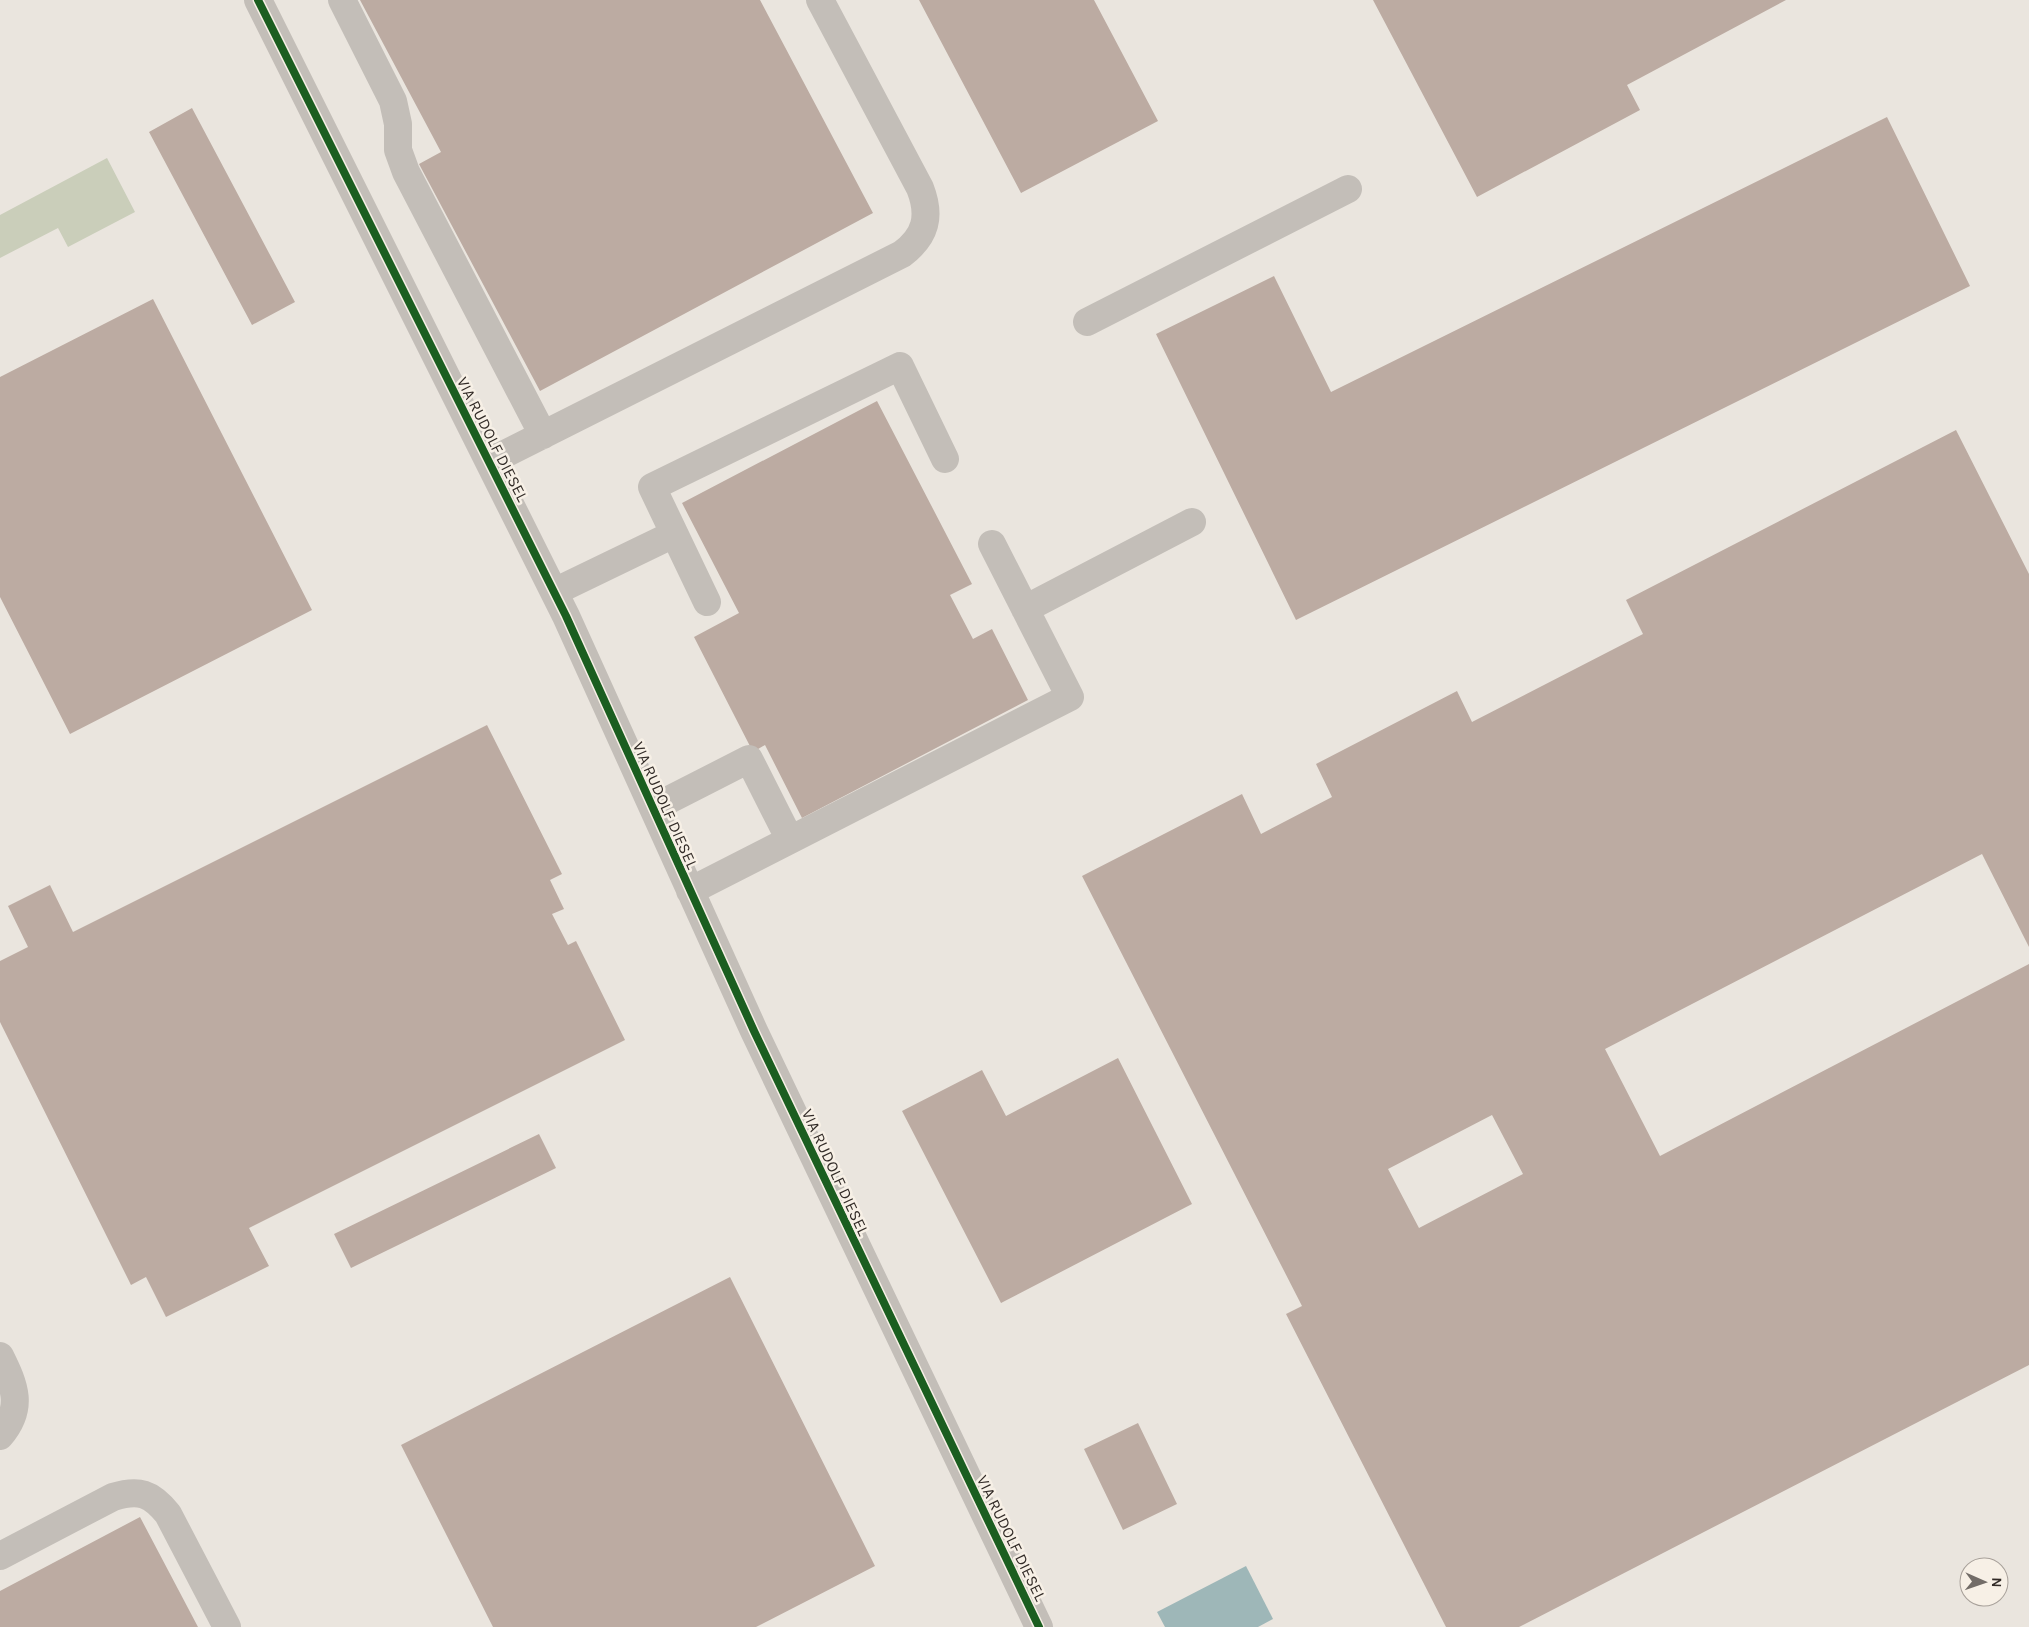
<svg xmlns="http://www.w3.org/2000/svg" width="2029" height="1627" font-family="Karla,sans-serif">
  <style>
    .green { fill: #caceba }
    .water { fill: #9eb7b8 }
    .building { fill: #bcaba2; fill-rule: evenodd }
    .lines { fill: none; stroke-linecap: round; stroke-linejoin: round }
    .minor { stroke: #c3beb8; stroke-width: 28 }
    .cycleway-casing { stroke: #f7f0e6; stroke-width: 11 }
    .cycleway { stroke: #1b5e20; stroke-width: 8 }
    .labels { text-anchor: middle; stroke-width: 5; stroke-linejoin: round; paint-order: stroke }
    .street-label { font-size: 16px; fill: #322b27; stroke: #f7f0e6 }
  </style>
  <rect width="100%" height="100%" fill="#eae5de"/>
  <path class="green" d="M 107,158 L 135,212 L 68,247 L 58,228 L 0,258 L 0,215 Z"/>
  <path class="water" d="M 1246,1566 L 1273,1619 L 1258,1627 L 1165,1627 L 1157,1612 Z"/>
  <path class="building" d="M 360,0 L 760,0 L 873,213 L 540,391 L 419,164 L 441,152 Z
    M 919,0 L 1094,0 L 1158,121 L 1021,193 Z
    M 1373,0 L 1786,0 L 1627,85 L 1640,110 L 1477,197 Z
    M 192,108 L 295,302 L 252,325 L 149,132 Z
    M 1887,117 L 1970,286 L 1296,620 L 1156,334 L 1274,276 L 1331,392 Z
    M 153,299 L 312,610 L 70,734 L 0,597 L 0,377 Z
    M 877,401 L 972,584 L 950,595 L 973,639 L 992,629 L 1028,700 L 802,818 L 765,745 L 753,752 L 694,637 L 739,613 L 682,503 Z
    M 1956,430 L 2029,574 L 2029,947 L 1982,854 L 1605,1049 L 1660,1156 L 2029,964 L 2029,1365 L 1519,1627 L 1446,1627 L 1286,1314 L 1302,1306 L 1082,876 L 1242,794 L 1261,834 L 1332,797 L 1316,764 L 1457,691 L 1472,722 L 1643,634 L 1626,600 ZM 1492,1115 L 1523,1174 L 1419,1228 L 1388,1169 Z
    M 487,725 L 562,874 L 550,880 L 564,909 L 552,914 L 568,945 L 576,941 L 625,1040 L 249,1228 L 269,1266 L 166,1317 L 146,1277 L 131,1285 L 0,1022 L 0,961 L 28,947 L 8,906 L 50,885 L 73,932 Z
    M 1118,1058 L 1192,1204 L 1001,1303 L 902,1111 L 982,1070 L 1006,1116 Z
    M 539,1134 L 556,1168 L 351,1268 L 334,1234 Z
    M 730,1277 L 875,1566 L 756,1627 L 493,1627 L 401,1445 Z
    M 1138,1423 L 1177,1504 L 1123,1530 L 1084,1449 Z
    M 140,1517 L 198,1627 L 0,1627 L 0,1591 Z"/>
  <g class="lines">
    <path class="minor" d="M 258,0 L 566,616 L 754,1031 L 1039,1627
      M 342,0 L 393,101 L 398,124 L 398,150 L 406,172 L 543,435
      M 1087,322 L 1348,189
      M 489,462 L 902,254 C 926,236 931,216 920,188 L 820,0
      M 554,592 L 674,534
      M 707,602 L 652,487 L 900,366 L 945,459
      M 1025,609 L 1192,522
      M 653,808 L 749,759 L 790,840
      M 690,891 L 1070,697 L 992,544
      M 0,1356 C 15,1386 24,1408 0,1436
      M 0,1556 L 113,1497 C 139,1489 151,1493 168,1514 L 227,1627"/>
    <g class="cycleway-casing">
      <path id="cycleway" d="M 258,0 L 566,616 L 754,1031 L 1039,1627"/>
    </g>
    <use href="#cycleway" class="cycleway"/>
  </g>
  <g class="labels">
    <g class="street-label">
      <text transform="translate(493 439) rotate(63)" y="6">VIA RUDOLF DIESEL</text>
      <text transform="translate(666 805) rotate(66)" y="6">VIA RUDOLF DIESEL</text>
      <text transform="translate(836 1172) rotate(65)" y="6">VIA RUDOLF DIESEL</text>
      <text transform="translate(1012 1538) rotate(64)" y="6">VIA RUDOLF DIESEL</text>
    </g>
  </g>
  <g transform="translate(1984 1582) rotate(92)"><circle r="24" fill="#f7f0e6" stroke="#a8a19a"/>
  <path d="M0-4L9 19L0 12L-9 19Z" fill="#726c67"/>
  <text y="-8" font-size="14" font-weight="bold" text-anchor="middle" fill="#322b27">N</text>
  </g>
</svg>
